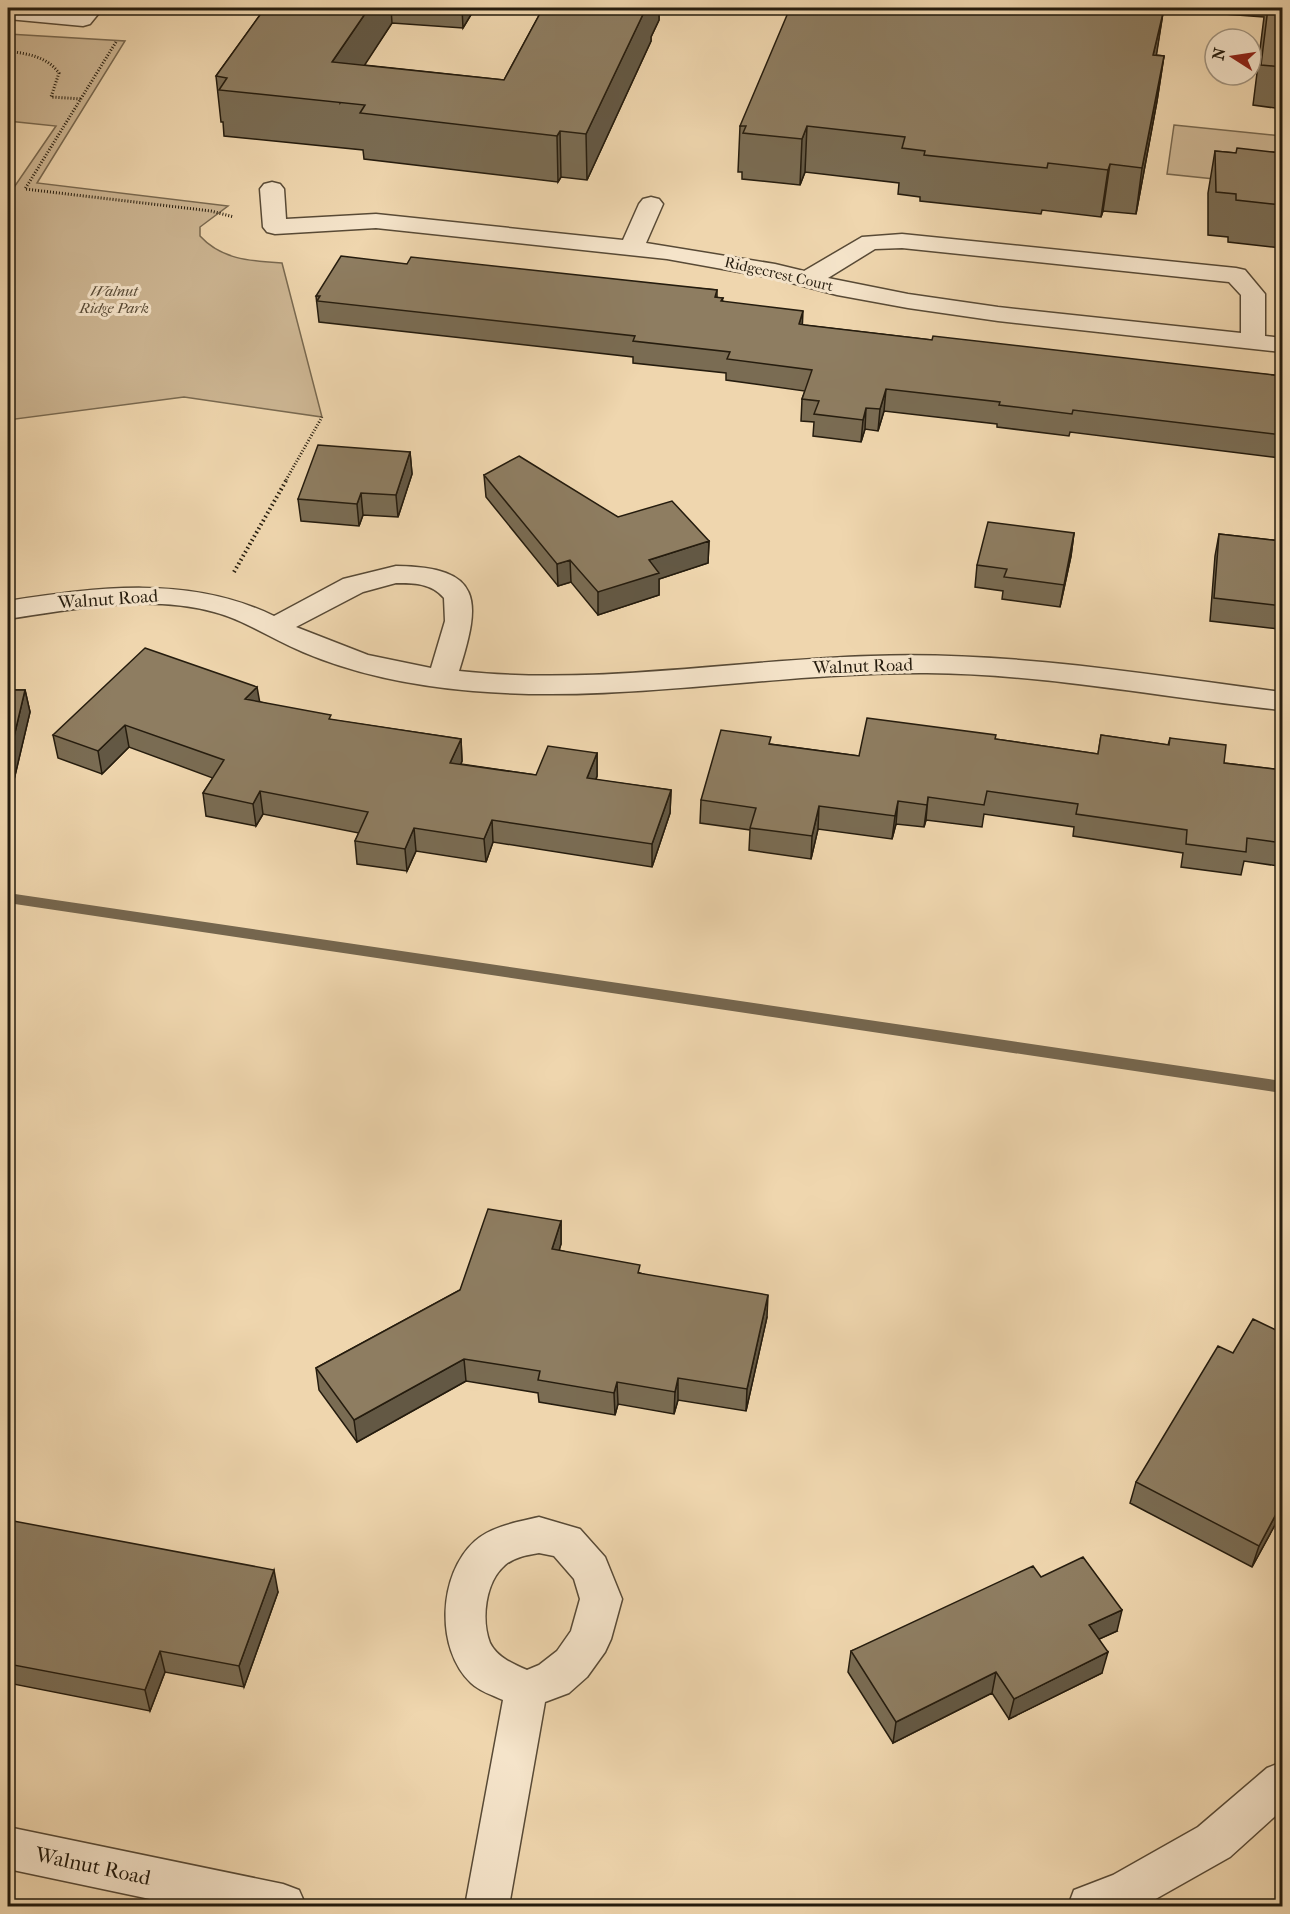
<svg xmlns="http://www.w3.org/2000/svg" width="1290" height="1914" font-family="'IM FELL French Canon',serif">
  <style>
    .green { fill: #cdb693; stroke: #796950; stroke-width: 1.5 }
    .lines { fill: none; stroke-linecap: round; stroke-linejoin: round }
    .stream { fill: #75664e; fill-rule: evenodd }
    .minor-casing { stroke: #584a36; stroke-width: 3 }
    .path-far1 { stroke: #251c0e; stroke-width: 3; stroke-dasharray: 1 2; stroke-linecap: butt }
    .path { stroke: #251c0e; stroke-width: 4; stroke-dasharray: 1.5 3; stroke-linecap: butt }
    .minor { fill: #f5e4ca; fill-rule: evenodd }
    .wall { fill: #7a6c53; stroke: #251c0e; stroke-width: 1.5 }
    .shaded-wall { fill: #635844; stroke: #251c0e; stroke-width: 1.5 }
    .building { fill: #8e7d61; stroke: #251c0e; stroke-width: 1.5 }
    .labels { text-anchor: middle; stroke-width: 6; stroke-linejoin: round; paint-order: stroke }
    .far-street-label { font-size: 15px; fill: #251c0e; stroke: #f5e4ca }
    .far-park-label { font-size: 15px; font-style: italic; fill: #574a36; stroke: #f5e4ca }
    .street-label { font-size: 18px; fill: #251c0e; stroke: #f5e4ca }
    .near-street-label { font-size: 21px; fill: #251c0e; stroke: #f5e4ca }
  </style>
  <rect width="100%" height="100%" fill="#efd6ae"/>
  <filter id="stains"><feTurbulence type="fractalNoise" baseFrequency=".00333" numOctaves="4"/><feColorMatrix values="0 0 0 0 .2 0 0 0 0 .09 0 0 0 0 .02 0 0 0 .5 -.17"/></filter>
  <radialGradient id="worn" r=".72"><stop offset=".6" stop-color="#630" stop-opacity="0"/><stop offset="1" stop-color="#630" stop-opacity=".3"/></radialGradient>
  <path class="green" d="M 8,34 L 125,41 L 37,183 L 228,206 L 200,227 L 200,236 C 222,260 251,261 282,263 L 322,417 L 184,397 L 8,420 L 8,196 L 56,126 L 8,121 Z
    M 1174,125 L 1282,136 L 1282,186 L 1167,174 Z"/>
  <g class="lines">
    <path class="stream" d="M 8,893 L 1282,1081 L 1282,1093 L 8,903 Z"/>
    <g class="minor-casing">
      <path id="minor" d="M 8,8 L 78,13 L 82,8 L 103,8 L 90,24 L 83,26 L 8,19 Z
        M 272,182 L 280,184 L 284,189 L 286,219 L 376,214 L 623,240 L 639,204 L 643,199 L 651,197 L 659,199 L 663,204 L 646,243 L 775,264 L 804,271 L 862,237 L 902,234 L 1236,268 L 1245,270 L 1265,294 L 1265,336 L 1282,338 L 1282,352 L 998,321 L 908,308 L 837,295 L 773,278 L 667,259 L 376,228 L 275,234 L 267,232 L 263,227 L 260,189 L 264,184 ZM 902,248 L 1229,282 L 1241,295 L 1241,333 L 998,307 L 908,294 L 828,278 L 875,249 Z
        M 396,566 C 484,567 481,601 459,671 C 597,686 733,660 871,656 C 1009,651 1145,674 1282,692 L 1282,710 C 1164,698 1047,674 927,673 C 775,672 625,704 473,691 C 415,686 357,675 303,652 C 273,640 245,620 214,612 C 146,594 75,609 8,619 L 8,601 C 97,587 189,575 274,616 L 343,579 ZM 396,583 C 414,583 431,583 444,598 L 445,621 L 431,668 L 368,655 L 296,627 L 363,592 Z
        M 539,1517 L 580,1529 L 605,1557 L 622,1599 L 611,1639 L 605,1652 L 587,1677 L 569,1693 L 545,1702 L 509,1906 L 465,1906 L 503,1700 C 492,1695 479,1691 471,1683 C 435,1649 438,1574 475,1541 C 492,1526 518,1522 539,1517 ZM 539,1553 L 554,1556 L 574,1579 L 580,1599 L 571,1631 L 557,1651 L 539,1665 L 527,1670 C 513,1664 497,1657 490,1643 C 481,1620 485,1582 505,1565 C 515,1557 527,1555 539,1553 Z
        M 1282,1762 L 1282,1810 L 1230,1857 L 1145,1905 L 1068,1906 L 1074,1890 L 1113,1875 L 1198,1827 L 1267,1768 Z
        M 8,1827 L 283,1884 L 299,1890 L 306,1906 L 183,1906 L 8,1869 Z"/>
    </g>
    <path class="path-far1" d="M 116,42 L 25,189 L 211,211 L 234,217
      M 8,51 C 28,54 46,56 59,73 L 51,97 L 82,99
      M 286,480 L 322,417"/>
    <path class="path" d="M 234,572 L 287,479"/>
    <use href="#minor" class="minor"/>
  </g>
  <path class="wall" d="M 265,8 L 475,8 L 463,28 L 392,23 L 364,65 L 504,80 L 543,8 L 659,8 L 659,20 L 651,37 L 651,41 L 587,180 L 561,177 L 558,182 L 364,159 L 363,150 L 224,136 L 223,122 L 221,122 L 216,76 Z
    M 1197,8 L 1282,8 L 1282,109 L 1253,105 L 1264,17 L 1197,12 Z
    M 1163,13 L 1156,55 L 1164,56 L 1157,101 L 1136,214 L 1103,211 L 1101,217 L 1042,210 L 1041,214 L 920,201 L 920,197 L 898,194 L 899,183 L 805,172 L 800,185 L 742,179 L 742,172 L 738,172 L 740,126 Z
    M 1282,128 L 1282,248 L 1228,242 L 1228,237 L 1208,235 L 1208,193 L 1215,151 L 1236,153 L 1281,152 Z
    M 407,264 L 717,290 L 717,298 L 723,298 L 722,301 L 803,325 L 932,340 L 1282,376 L 1282,468 L 1281,467 L 1281,458 L 1070,432 L 1069,436 L 997,427 L 997,424 L 884,411 L 878,431 L 865,429 L 861,442 L 813,436 L 814,422 L 801,421 L 802,399 L 805,391 L 726,380 L 726,373 L 633,363 L 633,357 L 319,322 L 316,296 Z
    M 410,452 L 412,474 L 398,517 L 363,515 L 359,526 L 301,521 L 298,499 Z
    M 484,475 L 618,517 L 709,541 L 708,563 L 659,579 L 659,595 L 598,615 L 571,582 L 558,586 L 486,497 Z
    M 1074,533 L 1071,556 L 1060,607 L 1002,599 L 1003,591 L 975,587 L 977,565 Z
    M 1219,534 L 1282,541 L 1282,612 L 1279,629 L 1210,621 L 1215,556 Z
    M 8,690 L 25,690 L 30,712 L 13,784 L 8,784 Z
    M 260,702 L 332,720 L 461,739 L 462,761 L 461,764 L 536,775 L 597,753 L 597,776 L 596,780 L 671,790 L 670,813 L 652,867 L 493,842 L 486,862 L 416,851 L 407,871 L 357,864 L 355,841 L 359,833 L 263,814 L 256,826 L 206,816 L 203,793 L 213,778 L 129,747 L 102,774 L 58,758 L 53,735 Z
    M 1101,735 L 1168,745 L 1170,738 L 1224,763 L 1282,770 L 1282,848 L 1278,866 L 1244,861 L 1241,875 L 1181,867 L 1183,853 L 1073,836 L 1074,827 L 984,814 L 982,827 L 926,820 L 924,827 L 896,824 L 892,839 L 818,829 L 811,859 L 749,850 L 750,830 L 700,823 L 701,800 L 770,744 L 859,756 L 995,739 L 1098,754 Z
    M 561,1221 L 561,1244 L 559,1250 L 640,1273 L 767,1317 L 746,1411 L 678,1400 L 674,1414 L 618,1404 L 615,1415 L 539,1402 L 538,1393 L 466,1381 L 357,1442 L 319,1390 L 316,1368 L 460,1290 Z
    M 1136,1482 L 1282,1512 L 1252,1567 L 1130,1503 Z
    M 8,1520 L 278,1592 L 244,1687 L 165,1672 L 150,1711 L 8,1683 Z
    M 1041,1577 L 1117,1631 L 1099,1639 L 1102,1673 L 1009,1719 L 992,1693 L 893,1743 L 848,1672 L 851,1651 Z"/>
  <path class="shaded-wall" d="M 369,8 L 391,8 L 392,23 L 340,103 L 332,62 Z
    M 462,8 L 475,8 L 463,28 Z
    M 646,8 L 659,8 L 659,20 L 651,37 L 651,41 L 587,180 L 586,134 Z
    M 1163,13 L 1156,58 L 1153,55 Z
    M 1164,56 L 1157,101 L 1136,214 L 1142,168 Z
    M 807,126 L 805,172 L 800,185 L 802,139 Z
    M 560,131 L 561,177 L 558,182 L 557,136 Z
    M 1110,164 L 1103,211 L 1101,217 L 1108,170 Z
    M 803,311 L 802,333 L 799,324 Z
    M 886,389 L 884,411 L 878,431 L 880,409 Z
    M 866,408 L 865,429 L 861,442 L 863,420 Z
    M 410,452 L 412,474 L 398,517 L 396,495 Z
    M 361,493 L 363,515 L 359,526 L 357,504 Z
    M 1074,533 L 1071,556 L 1060,607 L 1064,585 Z
    M 709,541 L 708,563 L 659,579 L 659,595 L 598,615 L 598,592 L 649,560 Z
    M 570,560 L 571,582 L 558,586 L 557,564 Z
    M 257,687 L 261,709 L 245,699 Z
    M 25,690 L 30,712 L 13,784 L 8,762 Z
    M 125,725 L 129,747 L 102,774 L 98,751 Z
    M 461,739 L 462,761 L 452,785 L 450,763 Z
    M 597,753 L 597,776 L 588,801 L 587,778 Z
    M 671,790 L 670,813 L 652,867 L 652,844 Z
    M 260,791 L 263,814 L 256,826 L 253,804 Z
    M 928,797 L 926,820 L 924,827 L 927,805 Z
    M 898,801 L 896,824 L 892,839 L 895,816 Z
    M 819,806 L 818,829 L 811,859 L 812,836 Z
    M 492,820 L 493,842 L 486,862 L 484,839 Z
    M 414,828 L 416,851 L 407,871 L 405,849 Z
    M 561,1221 L 561,1244 L 553,1271 L 552,1249 Z
    M 768,1295 L 767,1317 L 746,1411 L 747,1389 Z
    M 464,1359 L 466,1381 L 357,1442 L 354,1420 Z
    M 678,1378 L 678,1400 L 674,1414 L 675,1392 Z
    M 617,1382 L 618,1404 L 615,1415 L 614,1393 Z
    M 1282,1503 L 1282,1512 L 1252,1567 L 1259,1546 Z
    M 274,1570 L 278,1592 L 244,1687 L 239,1666 Z
    M 1122,1610 L 1117,1631 L 1084,1646 L 1089,1625 Z
    M 160,1651 L 165,1672 L 150,1711 L 145,1690 Z
    M 1108,1652 L 1102,1673 L 1009,1719 L 1014,1699 Z
    M 996,1672 L 992,1693 L 893,1743 L 896,1722 Z"/>
  <path class="building" d="M 265,8 L 369,8 L 332,62 L 504,80 L 543,8 L 646,8 L 586,134 L 560,131 L 557,136 L 360,113 L 365,105 L 219,90 L 227,78 L 216,76 Z
    M 790,8 L 1107,8 L 1163,13 L 1153,55 L 1164,56 L 1142,168 L 1110,164 L 1108,170 L 1048,163 L 1047,168 L 924,155 L 925,151 L 902,148 L 905,137 L 807,126 L 802,139 L 743,133 L 746,126 L 740,126 Z
    M 1268,8 L 1282,8 L 1282,67 L 1261,65 Z
    M 1237,148 L 1282,153 L 1282,205 L 1236,200 L 1236,194 L 1216,192 L 1215,151 L 1236,153 Z
    M 341,256 L 407,264 L 411,257 L 717,290 L 715,297 L 723,298 L 721,301 L 803,311 L 799,324 L 805,325 L 932,340 L 933,336 L 1282,376 L 1282,435 L 1073,410 L 1072,414 L 999,405 L 1000,402 L 886,389 L 880,409 L 866,408 L 863,420 L 814,414 L 819,401 L 802,399 L 812,370 L 727,359 L 730,352 L 633,341 L 635,336 L 317,301 L 320,296 L 316,296 Z
    M 318,445 L 410,452 L 396,495 L 361,493 L 357,504 L 298,499 Z
    M 519,456 L 618,517 L 672,501 L 709,541 L 649,560 L 659,573 L 598,592 L 570,560 L 557,564 L 484,475 Z
    M 988,522 L 1074,533 L 1064,585 L 1004,577 L 1007,569 L 977,565 Z
    M 1219,534 L 1282,541 L 1282,606 L 1214,598 Z
    M 145,648 L 257,687 L 245,699 L 331,715 L 329,719 L 461,739 L 450,763 L 536,775 L 548,746 L 597,753 L 587,778 L 671,790 L 652,844 L 492,820 L 484,839 L 414,828 L 405,849 L 355,841 L 368,812 L 260,791 L 253,804 L 203,793 L 224,760 L 125,725 L 98,751 L 53,735 Z
    M 8,690 L 25,690 L 8,762 Z
    M 867,718 L 996,735 L 995,739 L 1098,754 L 1101,735 L 1169,745 L 1170,738 L 1226,745 L 1224,763 L 1282,770 L 1282,843 L 1247,838 L 1246,852 L 1186,844 L 1187,830 L 1076,814 L 1078,804 L 987,791 L 984,805 L 928,797 L 927,805 L 898,801 L 895,816 L 819,806 L 812,836 L 750,828 L 756,808 L 701,800 L 721,730 L 771,737 L 769,744 L 859,756 Z
    M 488,1209 L 561,1221 L 552,1249 L 640,1265 L 638,1273 L 768,1295 L 747,1389 L 678,1378 L 675,1392 L 617,1382 L 614,1393 L 538,1380 L 540,1371 L 464,1359 L 354,1420 L 316,1368 L 460,1290 Z
    M 1253,1319 L 1282,1333 L 1282,1503 L 1259,1546 L 1136,1482 L 1218,1346 L 1233,1353 Z
    M 8,1520 L 274,1570 L 239,1666 L 160,1651 L 145,1690 L 8,1664 Z
    M 1083,1557 L 1122,1610 L 1089,1625 L 1108,1652 L 1014,1699 L 996,1672 L 896,1722 L 851,1651 L 1033,1566 L 1041,1577 Z"/>
  <g class="labels">
    <g class="far-street-label">
      <text transform="translate(779 274) rotate(13)" y="5">Ridgecrest Court</text>
    </g>
    <g class="far-park-label">
      <text x="114" y="296">Walnut<tspan x="114" dy="17">Ridge Park</tspan></text>
    </g>
    <g class="street-label">
      <text transform="translate(108 599) rotate(-4)" y="6">Walnut Road</text>
      <text transform="translate(863 666) rotate(-2)" y="6">Walnut Road</text>
    </g>
    <g class="near-street-label">
      <text transform="translate(93 1866) rotate(12)" y="7">Walnut Road</text>
    </g>
  </g>
  <rect width="1290" height="1914" fill="none" stroke="#efd6ae" stroke-width="30"/>
  <rect x="9" y="9" width="1272" height="1896" fill="none" stroke="#251c0e" stroke-width="3"/>
  <rect x="15" y="15" width="1260" height="1884" fill="none" stroke="#251c0e" stroke-width="1.5"/>
  <g transform="translate(1233 57) rotate(282)"><circle r="28" fill="#f5e4ca" stroke="#a2947f" stroke-width="1.5"/>
  <path d="M0-4.5L10 22L0 15L-10 22Z" fill="#8f2418"/>
  <text y="-9" font-size="16" font-weight="bold" text-anchor="middle" fill="#251c0e">N</text>
  </g>
  <rect width="100%" height="100%" filter="url(#stains)"/>
  <rect width="100%" height="100%" fill="url(#worn)"/>
</svg>
